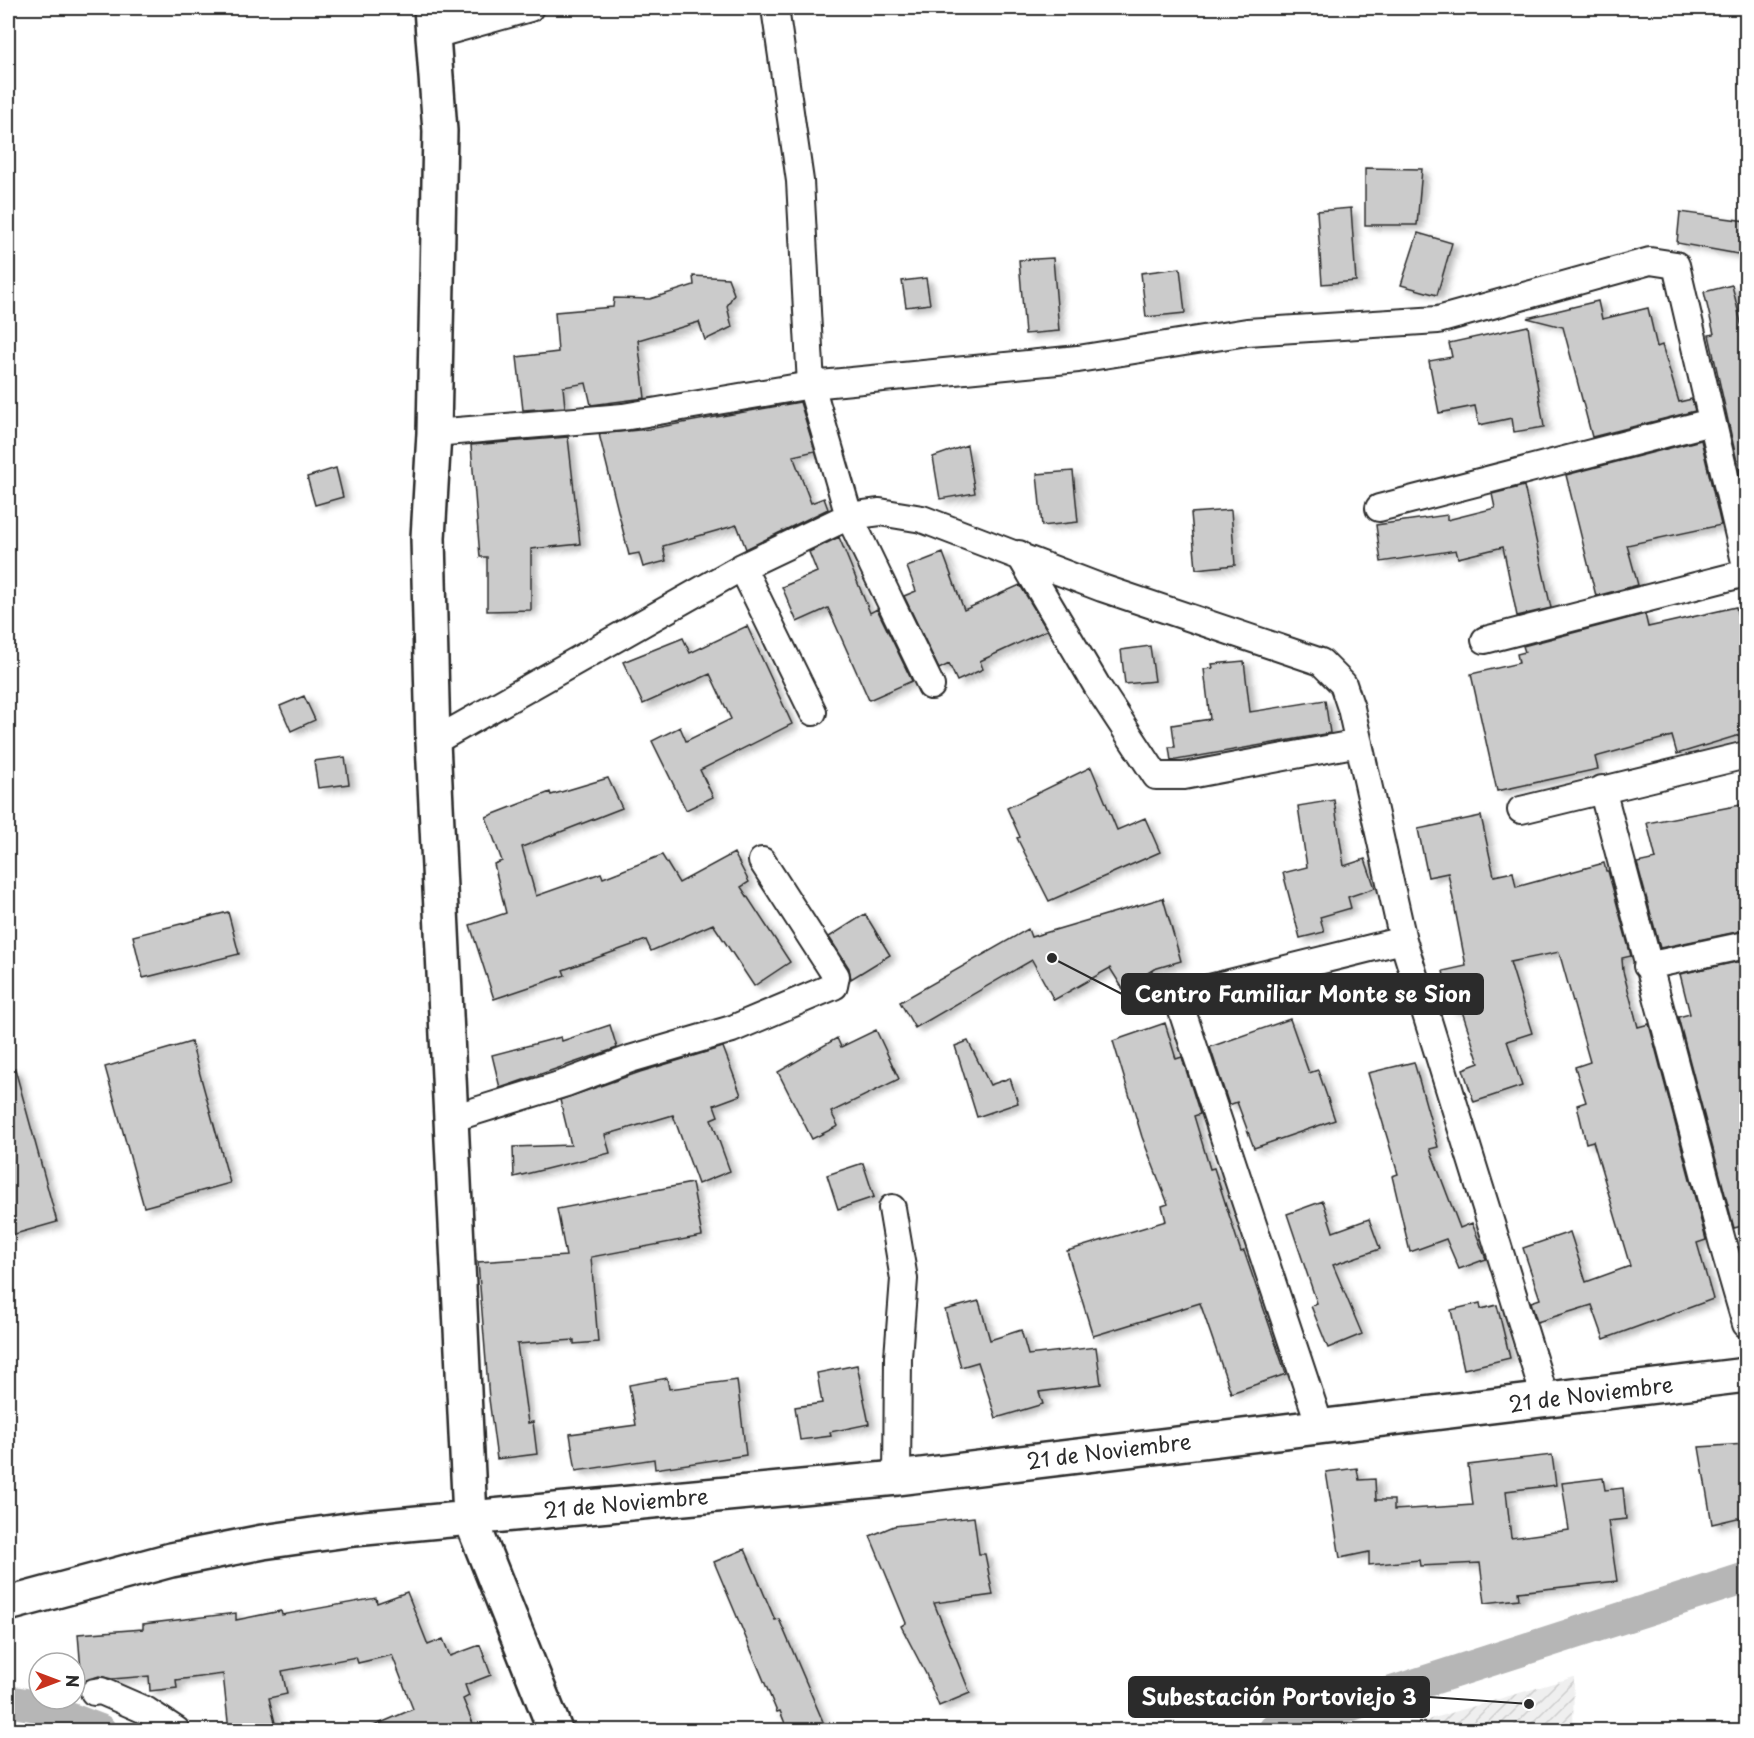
<svg xmlns="http://www.w3.org/2000/svg" width="1754" height="1738" font-family="'Playpen Sans',sans-serif">
  <style>
    .industrial { fill: url(#industrial-furrows) }
    .lines { fill: none; stroke-linecap: round; stroke-linejoin: round }
    .canal { stroke: #b6b6b6; stroke-width: 32 }
    .building { fill: #cbcbcb; stroke: #2b2b2b; stroke-width: 1.5; filter: url(#shadow) }
    .street-casing { stroke: #2b2b2b; stroke-width: 30 }
    .secondary-casing { stroke: #2b2b2b; stroke-width: 38 }
    .street { stroke: #fff; stroke-width: 26 }
    .secondary { stroke: #fff; stroke-width: 33 }
    .labels { text-anchor: middle; stroke-width: 4.5; stroke-linejoin: round; paint-order: stroke }
    .street-label { font-size: 21px; fill: #2b2b2b; stroke: #fff }
    .leader { fill: none; stroke: #2b2b2b; stroke-width: 2 }
    .callout-dot { fill: #2b2b2b; stroke: #fff; stroke-width: 2 }
    .callout { fill: #2b2b2b; stroke: #2b2b2b; stroke-width: 2 }
    .callout-label { font-size: 22px; text-anchor: middle; font-weight: bold; fill: #fff }
  </style>
  <defs>
    <pattern id="industrial-furrows" width="10" height="10" patternUnits="userSpaceOnUse" patternTransform="scale(1.5)"><rect width="10" height="10" fill="#efefef"/><path d="M-1 1l2-2M0 10L10 0M9 11l2-2" fill="none" stroke="#cdcdcd"/></pattern>
    <filter id="shadow"><feDropShadow dx="6" dy="4" stdDeviation="3" flood-color="#0004"/></filter>
  </defs>
  <rect width="100%" height="100%" fill="#fff"/>
  <filter id="ink" filterUnits="userSpaceOnUse"><feTurbulence type="fractalNoise" baseFrequency=".0167" numOctaves="2"/><feDisplacementMap in="SourceGraphic" scale="12" xChannelSelector="R" yChannelSelector="G"/><feConvolveMatrix kernelMatrix="1 2 1 2 8 2 1 2 1" color-interpolation-filters="sRGB"/></filter>
  <g filter="url(#ink)">
    <path class="industrial" d="M 1574,1677 L 1573,1730 L 1393,1730 Z"/>
    <g class="lines">
      <path class="canal" d="M 8,1701 L 37,1706 L 100,1730
        M 1274,1730 L 1746,1578"/>
    </g>
    <path class="building" d="M 1365,168 L 1422,169 L 1417,225 L 1365,225 Z
      M 1351,208 L 1356,281 L 1322,284 L 1317,211 Z
      M 1680,212 L 1746,221 L 1744,255 L 1677,243 Z
      M 1418,233 L 1452,243 L 1437,295 L 1401,285 Z
      M 1053,258 L 1059,331 L 1025,334 L 1019,260 Z
      M 1180,268 L 1185,313 L 1146,317 L 1141,273 Z
      M 693,276 L 728,278 L 734,294 L 727,306 L 732,327 L 705,340 L 699,322 L 638,340 L 645,398 L 591,405 L 586,383 L 563,387 L 565,407 L 523,410 L 517,357 L 558,352 L 555,312 L 613,307 L 614,298 L 650,299 L 694,285 Z
      M 926,278 L 930,304 L 906,307 L 902,281 Z
      M 1732,285 L 1742,327 L 1746,326 L 1746,502 L 1709,335 L 1714,334 L 1704,292 Z
      M 1598,301 L 1602,319 L 1648,308 L 1657,347 L 1662,345 L 1679,402 L 1692,399 L 1695,411 L 1592,437 L 1563,327 L 1527,318 Z
      M 1528,326 L 1544,427 L 1514,432 L 1512,418 L 1479,425 L 1475,406 L 1439,413 L 1429,361 L 1452,357 L 1449,343 Z
      M 800,402 L 815,451 L 793,456 L 811,503 L 824,498 L 828,509 L 746,549 L 737,525 L 663,546 L 666,561 L 643,567 L 639,553 L 629,555 L 599,434 L 649,429 Z
      M 568,437 L 580,544 L 531,549 L 531,610 L 487,611 L 487,557 L 480,557 L 471,445 Z
      M 1701,440 L 1721,525 L 1627,545 L 1638,585 L 1596,596 L 1566,475 Z
      M 967,445 L 975,493 L 940,499 L 933,457 Z
      M 336,468 L 343,497 L 315,505 L 307,477 Z
      M 1073,471 L 1078,522 L 1042,526 L 1037,474 Z
      M 1524,486 L 1551,608 L 1517,616 L 1503,547 L 1458,558 L 1456,550 L 1381,562 L 1376,525 L 1447,515 L 1447,520 L 1495,508 L 1492,494 Z
      M 1231,510 L 1235,565 L 1196,569 L 1191,513 Z
      M 839,537 L 870,613 L 877,609 L 912,681 L 869,700 L 828,608 L 797,622 L 782,587 L 817,572 L 809,552 Z
      M 943,553 L 964,610 L 1020,585 L 1047,630 L 980,661 L 983,669 L 957,681 L 949,664 L 939,669 L 904,596 L 916,591 L 907,567 Z
      M 1736,607 L 1746,654 L 1746,733 L 1677,754 L 1672,736 L 1595,757 L 1598,769 L 1497,791 L 1471,674 L 1519,663 L 1517,654 L 1525,652 L 1523,646 L 1645,614 L 1648,627 Z
      M 747,626 L 792,724 L 700,770 L 713,797 L 686,810 L 652,741 L 680,727 L 686,741 L 731,719 L 710,674 L 643,704 L 623,662 L 683,638 L 690,653 Z
      M 1150,646 L 1155,681 L 1125,684 L 1121,650 Z
      M 1244,661 L 1250,712 L 1325,700 L 1330,733 L 1171,761 L 1169,747 L 1175,747 L 1172,725 L 1210,719 L 1204,669 L 1213,668 L 1212,664 Z
      M 304,696 L 315,720 L 291,731 L 280,706 Z
      M 345,757 L 349,784 L 318,788 L 314,761 Z
      M 1091,767 L 1117,830 L 1145,818 L 1160,852 L 1049,901 L 1017,838 L 1020,837 L 1007,808 Z
      M 608,778 L 622,808 L 522,847 L 536,896 L 601,873 L 603,878 L 662,855 L 679,883 L 734,853 L 749,882 L 741,887 L 790,962 L 754,986 L 713,924 L 651,951 L 646,940 L 563,970 L 565,975 L 494,999 L 470,925 L 506,913 L 494,864 L 502,861 L 486,817 L 550,792 L 551,795 Z
      M 1334,800 L 1344,866 L 1365,859 L 1375,888 L 1348,897 L 1351,908 L 1320,917 L 1324,932 L 1300,938 L 1283,873 L 1307,867 L 1298,806 Z
      M 1746,804 L 1746,930 L 1660,948 L 1637,863 L 1656,859 L 1647,823 Z
      M 1481,816 L 1494,876 L 1513,872 L 1516,887 L 1604,863 L 1606,871 L 1608,871 L 1631,956 L 1622,958 L 1623,971 L 1638,1027 L 1649,1024 L 1705,1236 L 1706,1240 L 1697,1243 L 1713,1299 L 1604,1339 L 1592,1305 L 1537,1322 L 1531,1302 L 1540,1299 L 1523,1248 L 1570,1232 L 1586,1282 L 1630,1266 L 1593,1141 L 1586,1143 L 1577,1105 L 1586,1102 L 1575,1067 L 1590,1062 L 1559,952 L 1510,962 L 1532,1033 L 1507,1041 L 1522,1086 L 1474,1102 L 1463,1069 L 1479,1063 L 1461,1008 L 1451,1010 L 1443,971 L 1466,966 L 1448,873 L 1428,877 L 1418,829 Z
      M 1163,898 L 1181,961 L 1154,969 L 1123,989 L 1110,968 L 1054,1000 L 1032,960 L 915,1028 L 900,1002 L 1028,929 L 1031,937 Z
      M 228,912 L 239,954 L 143,978 L 133,936 Z
      M 865,914 L 890,955 L 851,979 L 849,968 L 829,937 Z
      M 1746,960 L 1746,1225 L 1734,1228 L 1678,1017 L 1690,1014 L 1680,974 Z
      M 1290,1019 L 1309,1073 L 1318,1070 L 1335,1120 L 1254,1148 L 1237,1102 L 1229,1105 L 1210,1047 Z
      M 1165,1023 L 1176,1059 L 1182,1057 L 1200,1114 L 1194,1116 L 1210,1169 L 1214,1168 L 1241,1252 L 1244,1251 L 1286,1374 L 1231,1393 L 1200,1303 L 1093,1336 L 1067,1251 L 1166,1221 L 1162,1206 L 1168,1204 L 1142,1137 L 1113,1041 Z
      M 610,1025 L 617,1048 L 500,1088 L 492,1055 L 561,1037 L 562,1041 Z
      M 876,1030 L 899,1079 L 831,1112 L 838,1126 L 812,1139 L 778,1072 L 837,1038 L 841,1047 Z
      M 968,1041 L 990,1085 L 1010,1078 L 1018,1103 L 977,1117 L 955,1046 Z
      M 191,1042 L 230,1183 L 144,1207 L 105,1067 Z
      M 723,1047 L 741,1095 L 714,1105 L 718,1116 L 711,1119 L 730,1171 L 698,1184 L 673,1115 L 605,1135 L 610,1153 L 514,1177 L 513,1147 L 571,1145 L 560,1100 L 640,1072 Z
      M 1414,1062 L 1438,1147 L 1430,1149 L 1460,1228 L 1472,1223 L 1486,1259 L 1459,1269 L 1446,1239 L 1410,1252 L 1392,1176 L 1398,1174 L 1368,1073 Z
      M 15,1069 L 57,1222 L 8,1236 L 8,1070 Z
      M 863,1163 L 874,1197 L 838,1209 L 827,1175 Z
      M 692,1183 L 702,1236 L 591,1257 L 598,1342 L 574,1344 L 574,1340 L 517,1344 L 528,1423 L 533,1422 L 537,1454 L 497,1459 L 489,1399 L 478,1262 L 566,1256 L 557,1209 Z
      M 1323,1201 L 1333,1232 L 1369,1219 L 1380,1249 L 1333,1265 L 1362,1334 L 1328,1348 L 1311,1306 L 1317,1303 L 1287,1214 Z
      M 979,1301 L 990,1340 L 1021,1330 L 1028,1355 L 1096,1347 L 1101,1384 L 1039,1392 L 1043,1404 L 996,1418 L 978,1362 L 961,1367 L 945,1310 Z
      M 1480,1303 L 1481,1309 L 1497,1305 L 1510,1358 L 1464,1369 L 1451,1310 Z
      M 857,1365 L 869,1424 L 830,1432 L 831,1436 L 800,1440 L 795,1407 L 822,1403 L 817,1373 Z
      M 667,1378 L 669,1389 L 737,1380 L 746,1455 L 655,1469 L 654,1459 L 576,1471 L 570,1434 L 636,1425 L 629,1385 Z
      M 1746,1444 L 1746,1516 L 1712,1524 L 1699,1447 Z
      M 1552,1455 L 1556,1485 L 1506,1491 L 1511,1538 L 1569,1530 L 1562,1483 L 1603,1478 L 1605,1490 L 1623,1488 L 1626,1519 L 1608,1521 L 1617,1581 L 1518,1592 L 1519,1599 L 1485,1603 L 1480,1563 L 1420,1566 L 1419,1560 L 1369,1565 L 1369,1552 L 1340,1558 L 1326,1472 L 1357,1468 L 1359,1480 L 1375,1479 L 1376,1500 L 1394,1500 L 1394,1510 L 1473,1505 L 1468,1465 Z
      M 974,1517 L 979,1554 L 985,1554 L 993,1595 L 934,1603 L 970,1693 L 939,1706 L 926,1674 L 901,1626 L 906,1623 L 870,1536 L 894,1526 Z
      M 745,1549 L 775,1620 L 779,1619 L 827,1731 L 788,1731 L 780,1711 L 777,1712 L 714,1562 Z
      M 407,1592 L 428,1645 L 443,1639 L 450,1656 L 480,1645 L 491,1675 L 465,1685 L 469,1696 L 463,1699 L 476,1731 L 362,1731 L 413,1709 L 392,1655 L 358,1663 L 356,1657 L 282,1671 L 287,1694 L 269,1698 L 277,1731 L 229,1731 L 223,1674 L 176,1680 L 177,1688 L 150,1691 L 149,1676 L 112,1679 L 99,1676 L 82,1682 L 78,1634 L 143,1629 L 143,1624 L 236,1613 L 236,1620 L 281,1611 L 282,1615 L 376,1598 L 377,1603 Z"/>
    <g class="lines">
      <g class="street-casing">
        <path id="street" d="M 775,8 L 800,181 L 811,385 L 1078,359 L 1247,332 L 1438,320 L 1650,261 L 1676,265 L 1746,566
          M 434,35 L 530,8
          M 434,433 L 623,417 L 811,385 L 849,516 L 931,686
          M 1379,508 L 1711,422
          M 1019,554 L 1097,686 L 1156,776 L 1184,776 L 1359,743
          M 742,567 L 813,712
          M 1485,640 L 1746,573
          M 433,742 L 742,567 L 849,516 L 880,512 L 922,519 L 1102,588 L 1321,662 L 1343,684 L 1351,708 L 1403,940 L 1546,1401
          M 1602,789 L 1725,1252 L 1746,1324
          M 1521,810 L 1746,755
          M 1647,966 L 1746,945
          M 450,1119 L 566,1083 L 630,1059 L 732,1029 L 834,986 L 836,976 L 762,861
          M 892,1208 L 904,1279 L 898,1357 L 897,1478
          M 1320,1426 L 1177,996 L 1403,940
          M 94,1692 L 101,1691 L 147,1711 L 176,1730"/>
      </g>
      <g class="secondary-casing">
        <path id="secondary" d="M 431,8 L 440,131 L 434,433 L 428,538 L 433,742 L 470,1517 L 555,1730
          M 8,1604 L 171,1560 L 263,1542 L 354,1529 L 897,1478 L 1746,1375"/>
      </g>
      <use href="#street" class="street"/>
      <use href="#secondary" class="secondary"/>
    </g>
  </g>
  <g class="labels">
    <g class="street-label">
      <text transform="translate(1591 1395) rotate(-7)" y="7">21 de Noviembre</text>
      <text transform="translate(1109 1452) rotate(-7)" y="7">21 de Noviembre</text>
      <text transform="translate(626 1504) rotate(-5)" y="7">21 de Noviembre</text>
    </g>
  </g>
  <path class="leader" d="M1052 958L1122 994M1529 1704L1429 1697"/>
  <g class="callout-dot">
    <circle cx="1052" cy="958" r="6"/>
    <circle cx="1529" cy="1704" r="6"/>
  </g>
  <g class="callout">
    <rect x="1122" y="974" width="361" height="40" rx="6"/>
    <rect x="1129" y="1677" width="300" height="40" rx="6"/>
  </g>
  <g class="callout-label">
    <text x="1303" y="1002">Centro Familiar Monte se Sion</text>
    <text x="1279" y="1705">Subestación Portoviejo 3</text>
  </g>
  <rect width="1754" height="1738" fill="none" stroke="#fff" stroke-width="30"/>
  <rect x="15" y="15" width="1724" height="1708" fill="none" stroke="#2b2b2b" stroke-width="2" filter="url(#ink)"/>
  <g transform="translate(57 1681) rotate(90)"><circle r="28" fill="#ffffff" stroke="#aaaaaa" stroke-width="1.5"/>
  <path d="M0-4.5L10 22L0 15L-10 22Z" fill="#c8321e"/>
  <text y="-9" font-size="16" font-weight="bold" text-anchor="middle" fill="#2b2b2b">N</text>
  </g>
</svg>
